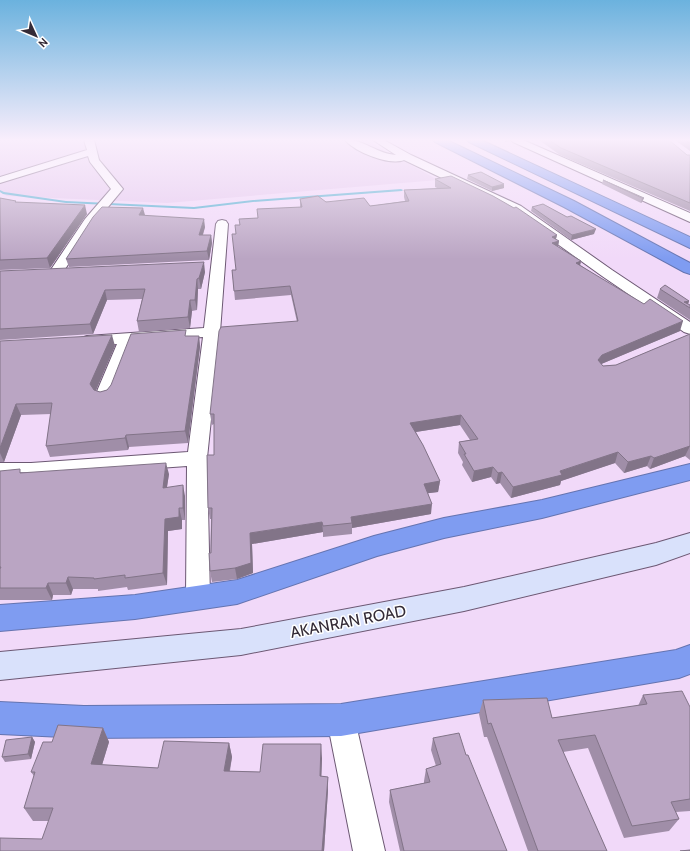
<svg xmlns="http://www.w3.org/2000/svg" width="690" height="851" font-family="Cabin,sans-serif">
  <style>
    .built { fill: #e5c9ee }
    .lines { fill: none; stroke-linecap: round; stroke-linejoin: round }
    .stream { fill: #4fafd0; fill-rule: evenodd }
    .minor-casing { stroke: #6c5873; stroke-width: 2 }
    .secondary-casing { stroke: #6c5873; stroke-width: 2 }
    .motorway-casing { stroke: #6574b0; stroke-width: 2 }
    .minor { fill: #fff; fill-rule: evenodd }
    .secondary { fill: #d9e1fb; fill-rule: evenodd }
    .motorway { fill: #7f9cf1; fill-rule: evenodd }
    .wall { fill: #a08ea8 }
    .shaded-wall { fill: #827488 }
    .building { fill: #baa5c3; stroke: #827488 }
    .labels { text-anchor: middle; stroke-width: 3; stroke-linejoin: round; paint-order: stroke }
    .near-street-label { font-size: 16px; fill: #342b37; stroke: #fff }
  </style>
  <rect width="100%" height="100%" fill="#f1d9f9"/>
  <path class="built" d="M 0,140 L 366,140 L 438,180 L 167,203 L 7,196 L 0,192 Z"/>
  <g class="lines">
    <path class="stream" d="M 401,189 L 403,190 L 402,191 L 253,202 L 194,209 L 66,203 L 3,194 L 0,192 L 0,190 L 4,192 L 66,201 L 194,207 L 253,200 Z"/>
    <g class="minor-casing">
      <path id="minor" d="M 84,140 L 94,140 L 99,160 L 123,189 L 94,224 L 60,277 L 55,278 L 50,277 L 48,274 L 85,219 L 111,189 L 90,162 L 88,156 L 0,183 L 0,177 L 87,150 Z
        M 345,140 C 361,138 377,154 396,155 L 373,140 L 384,140 L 411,155 L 521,206 L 612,270 L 690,322 L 690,334 L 684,332 L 602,276 L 513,212 L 404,160 C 390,166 355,152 345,140 Z
        M 511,140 L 523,140 L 690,213 L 690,222 L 513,142 Z
        M 222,220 L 226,221 L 228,224 L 220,332 L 207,458 L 210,598 L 207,605 L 198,608 L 189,605 L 186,598 L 187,466 L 31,477 L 0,477 L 0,463 L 31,463 L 188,452 L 203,337 L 134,342 L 113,396 L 110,400 L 104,402 L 98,400 L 95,396 L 117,344 L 87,346 L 81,344 L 79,341 L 81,338 L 87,336 L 204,328 L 216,224 L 218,221 Z
        M 341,706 L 351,710 L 355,720 L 385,851 L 353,851 L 327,720 L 331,710 Z"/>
    </g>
    <g class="secondary-casing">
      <path id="secondary" d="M 690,533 L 690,553 L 656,565 L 464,611 L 241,655 L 0,680 L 0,652 L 241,629 L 464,587 L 656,543 Z"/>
    </g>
    <g class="motorway-casing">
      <path id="motorway" d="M 433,140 L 447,140 L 574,201 L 690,263 L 690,274 L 684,272 L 564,207 L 435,142 Z
        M 467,140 L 481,140 L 690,237 L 690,248 L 469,142 Z
        M 690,464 L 690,480 L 542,518 L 444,538 L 377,556 L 237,604 L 135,619 L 0,631 L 0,605 L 135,595 L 237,580 L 374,536 L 444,518 L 542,500 Z
        M 690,645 L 690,674 L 679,678 L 341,736 L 84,738 L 0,734 L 0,702 L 84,706 L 341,704 L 676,650 Z"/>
    </g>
    <use href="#minor" class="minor"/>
    <use href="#secondary" class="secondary"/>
    <use href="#motorway" class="motorway"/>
  </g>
  <path class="wall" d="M 534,140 L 669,140 L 687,155 L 690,155 L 690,211 L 560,155 L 539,140 Z
    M 675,140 L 690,140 L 690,151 Z
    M 468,175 L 504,188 L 492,191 L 467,179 Z
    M 435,179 L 557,235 L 556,239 L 559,241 L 558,247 L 581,261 L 580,265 L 680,331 L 601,364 L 603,366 L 616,365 L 690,334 L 690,460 L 685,456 L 650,469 L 647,466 L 624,473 L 615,463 L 561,481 L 560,485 L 511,498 L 500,483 L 496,484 L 491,477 L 472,482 L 462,465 L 463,462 L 458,453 L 459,442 L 470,440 L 460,425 L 416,432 L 440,481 L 438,492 L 428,493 L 431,514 L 352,528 L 352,534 L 323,537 L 323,532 L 252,544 L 253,573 L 237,579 L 212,582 L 210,571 L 211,519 L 210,519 L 208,508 L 214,455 L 214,424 L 212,425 L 210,414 L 297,322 L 291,295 L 235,300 L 232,270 L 236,270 L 236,234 L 240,225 L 258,218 L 300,207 L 300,199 L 370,206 L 405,201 L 404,197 L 404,190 L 437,188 L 435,187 Z
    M 603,180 L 644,198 L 642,202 L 641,203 L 602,184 Z
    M 0,198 L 16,202 L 87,214 L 50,268 L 0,270 Z
    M 532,207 L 567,217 L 594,234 L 571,240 L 531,211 Z
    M 145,216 L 205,227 L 203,235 L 211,235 L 212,243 L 209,260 L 69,267 L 66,259 Z
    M 0,271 L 205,272 L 201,289 L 198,289 L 197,310 L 192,311 L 190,328 L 139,332 L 137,321 L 142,299 L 107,300 L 93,334 L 0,340 Z
    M 660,289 L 689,301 L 688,304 L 690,305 L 690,320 L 657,298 Z
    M 187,336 L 199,336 L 200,347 L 188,443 L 129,447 L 128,450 L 50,457 L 46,446 L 51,414 L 21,415 L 5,459 L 4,462 L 0,462 L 0,341 L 115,346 L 96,390 L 100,392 L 107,390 Z
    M 0,471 L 21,472 L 169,474 L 167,487 L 185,496 L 185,520 L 182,520 L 182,529 L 168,531 L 167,585 L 128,590 L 127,587 L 98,591 L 98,589 L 73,589 L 71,595 L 53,595 L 52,600 L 0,600 Z
    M 643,695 L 690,707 L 690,811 L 676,812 L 679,819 L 669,831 L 624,838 L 588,748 L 563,752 L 607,851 L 528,851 L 487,737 L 484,737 L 479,714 L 483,700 L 552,718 L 638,706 Z
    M 103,728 L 109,742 L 102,765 L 158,768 L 229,743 L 232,757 L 230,771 L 260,772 L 322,758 L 321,776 L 328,777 L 328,790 L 324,851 L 0,851 L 42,839 L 49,821 L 33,821 L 24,808 L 34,776 L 31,772 L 52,742 Z
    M 32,737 L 35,742 L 31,759 L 5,762 L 2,757 Z
    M 433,738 L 466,755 L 507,851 L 400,851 L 389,802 L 390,790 L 424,783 L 424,781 L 426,769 L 436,766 L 431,750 Z"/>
  <path class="shaded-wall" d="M 505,140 L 510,140 L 510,141 L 505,142 Z
    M 504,184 L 504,188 L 492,191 L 492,187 Z
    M 642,198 L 644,198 L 642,202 L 641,203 Z
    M 85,205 L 87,214 L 50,268 L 47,258 Z
    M 143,208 L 145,215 L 139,215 Z
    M 204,219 L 205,227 L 200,243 L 199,235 Z
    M 596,229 L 594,234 L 571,240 L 572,235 Z
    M 211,235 L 212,243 L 209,260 L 207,251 Z
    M 557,235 L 555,242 L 559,241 L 557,249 L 550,251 L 552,237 Z
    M 581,261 L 579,270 L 576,263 Z
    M 204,262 L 205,272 L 201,289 L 199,278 Z
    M 197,279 L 198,289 L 197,310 L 195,300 Z
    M 105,290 L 107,300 L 93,334 L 90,324 Z
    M 190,300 L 192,311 L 190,328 L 188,317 Z
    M 689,301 L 687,307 L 684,302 Z
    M 683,321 L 680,331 L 599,365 L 598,360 L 602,355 Z
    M 112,335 L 115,346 L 94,395 L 90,384 Z
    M 199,336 L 200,347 L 188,443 L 185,431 Z
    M 16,404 L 21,415 L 4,462 L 0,453 L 0,448 Z
    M 461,415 L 460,425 L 409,433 L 410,423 Z
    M 126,435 L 129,447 L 128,450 L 125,438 Z
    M 690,446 L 685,456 L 650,469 L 654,458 Z
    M 618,452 L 615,463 L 561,481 L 560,485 L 511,498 L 513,487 Z
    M 651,456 L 647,466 L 624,473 L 628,462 Z
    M 166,463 L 169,474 L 165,499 L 163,488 Z
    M 493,467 L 491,477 L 472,482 L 474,471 Z
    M 502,472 L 500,483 L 496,484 L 498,473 Z
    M 440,481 L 438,492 L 422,494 L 424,484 Z
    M 183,485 L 185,496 L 185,520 L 183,508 Z
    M 432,504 L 431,514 L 352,528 L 352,523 L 351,517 Z
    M 179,508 L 182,520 L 182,529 L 168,531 L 167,585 L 163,573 L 165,519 Z
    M 322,522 L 323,532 L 252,544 L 253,573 L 237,579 L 235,568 L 250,533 Z
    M 68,577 L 73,589 L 71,595 L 66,583 Z
    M 48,583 L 53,595 L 52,600 L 46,588 Z
    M 103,728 L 109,742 L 98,778 L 91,764 Z
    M 32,737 L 35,742 L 31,759 L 28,754 Z
    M 229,743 L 232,757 L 227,784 L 224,771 Z
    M 321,744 L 322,758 L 321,790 L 320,776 Z
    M 328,777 L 328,790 L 324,851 L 322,851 Z"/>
  <path class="building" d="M 549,140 L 669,140 L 687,155 L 690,155 L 690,203 L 561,148 Z
    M 685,140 L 690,140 L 690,143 Z
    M 481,172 L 504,184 L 492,187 L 468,175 Z
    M 451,176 L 493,196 L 514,208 L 516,207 L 557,235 L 552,237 L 559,241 L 552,243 L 581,261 L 576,263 L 644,304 L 650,299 L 683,321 L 602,355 L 598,360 L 603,366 L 616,365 L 690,334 L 690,446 L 654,458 L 651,456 L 628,462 L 618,452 L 560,471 L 562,475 L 513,487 L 502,472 L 498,473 L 493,467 L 474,471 L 464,454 L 466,454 L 459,442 L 478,439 L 461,415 L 410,423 L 423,445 L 440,481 L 424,484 L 432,504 L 351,517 L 352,523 L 323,526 L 322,522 L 250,533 L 251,563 L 235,568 L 210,571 L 209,553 L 211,553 L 212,508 L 208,508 L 207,455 L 214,455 L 214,414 L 210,414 L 219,331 L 221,327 L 298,321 L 290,286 L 234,291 L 232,270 L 236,270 L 232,234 L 236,234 L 235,225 L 240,225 L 239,219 L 258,218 L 257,209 L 302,207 L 300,199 L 318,196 L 326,202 L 364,198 L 370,206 L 409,201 L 404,190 L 451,188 L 435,179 Z
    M 603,180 L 644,198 L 642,198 Z
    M 0,198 L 16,201 L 15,202 L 85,205 L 47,258 L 0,260 Z
    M 543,204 L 567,217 L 571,216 L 596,229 L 572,235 L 532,207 Z
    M 102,207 L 143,208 L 139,215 L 204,219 L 199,235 L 211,235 L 207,251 L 66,259 L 93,217 Z
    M 204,262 L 199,278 L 197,279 L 195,300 L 190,300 L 188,317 L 137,321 L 145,289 L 105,290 L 90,324 L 0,329 L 0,271 Z
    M 665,285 L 689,301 L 684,302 L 690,305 L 690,308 L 660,289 Z
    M 186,330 L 185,336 L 199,336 L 185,431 L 126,435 L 125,438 L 46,446 L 52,403 L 16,404 L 0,448 L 0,341 L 112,335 L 90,384 L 94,390 L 100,392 L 107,390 L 111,385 L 131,334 Z
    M 166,463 L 163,488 L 183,485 L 183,508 L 179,508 L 179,517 L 165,519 L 163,573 L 125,578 L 125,575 L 94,579 L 94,578 L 68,577 L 66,583 L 48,583 L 46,588 L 0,588 L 0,569 L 1,567 L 0,567 L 0,471 L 20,469 L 20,473 Z
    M 682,691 L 690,707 L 690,799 L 671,802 L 679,819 L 632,826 L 595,735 L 558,740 L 607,851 L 538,851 L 491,723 L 488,724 L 483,700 L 547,698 L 552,718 L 647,704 L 643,695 Z
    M 58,725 L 103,728 L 91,764 L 158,768 L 164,741 L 229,743 L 224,771 L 260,772 L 263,744 L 321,744 L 320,776 L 328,777 L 322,851 L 0,851 L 0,838 L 42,839 L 53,808 L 24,808 L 35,772 L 31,772 L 43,742 L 52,742 Z
    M 459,733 L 466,755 L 468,755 L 507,851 L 404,851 L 390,790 L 430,782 L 426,769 L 441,764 L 433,738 Z
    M 32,737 L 28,754 L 2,757 L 6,740 Z
    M 690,850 L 690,851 L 680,851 Z"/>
  <linearGradient id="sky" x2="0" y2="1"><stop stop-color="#6bb2de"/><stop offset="0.54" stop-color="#f9eefc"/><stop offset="1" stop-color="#f9eefc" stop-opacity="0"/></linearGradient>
  <rect width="690" height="259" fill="url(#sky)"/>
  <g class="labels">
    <g class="near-street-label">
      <text transform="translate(348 621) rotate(-11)" y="6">AKANRAN ROAD</text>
    </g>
  </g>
  <g transform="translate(36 36) rotate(134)" stroke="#ffffff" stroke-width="3" paint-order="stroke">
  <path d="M0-3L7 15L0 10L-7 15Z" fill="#342b37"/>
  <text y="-6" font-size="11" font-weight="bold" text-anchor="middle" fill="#342b37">N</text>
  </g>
</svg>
